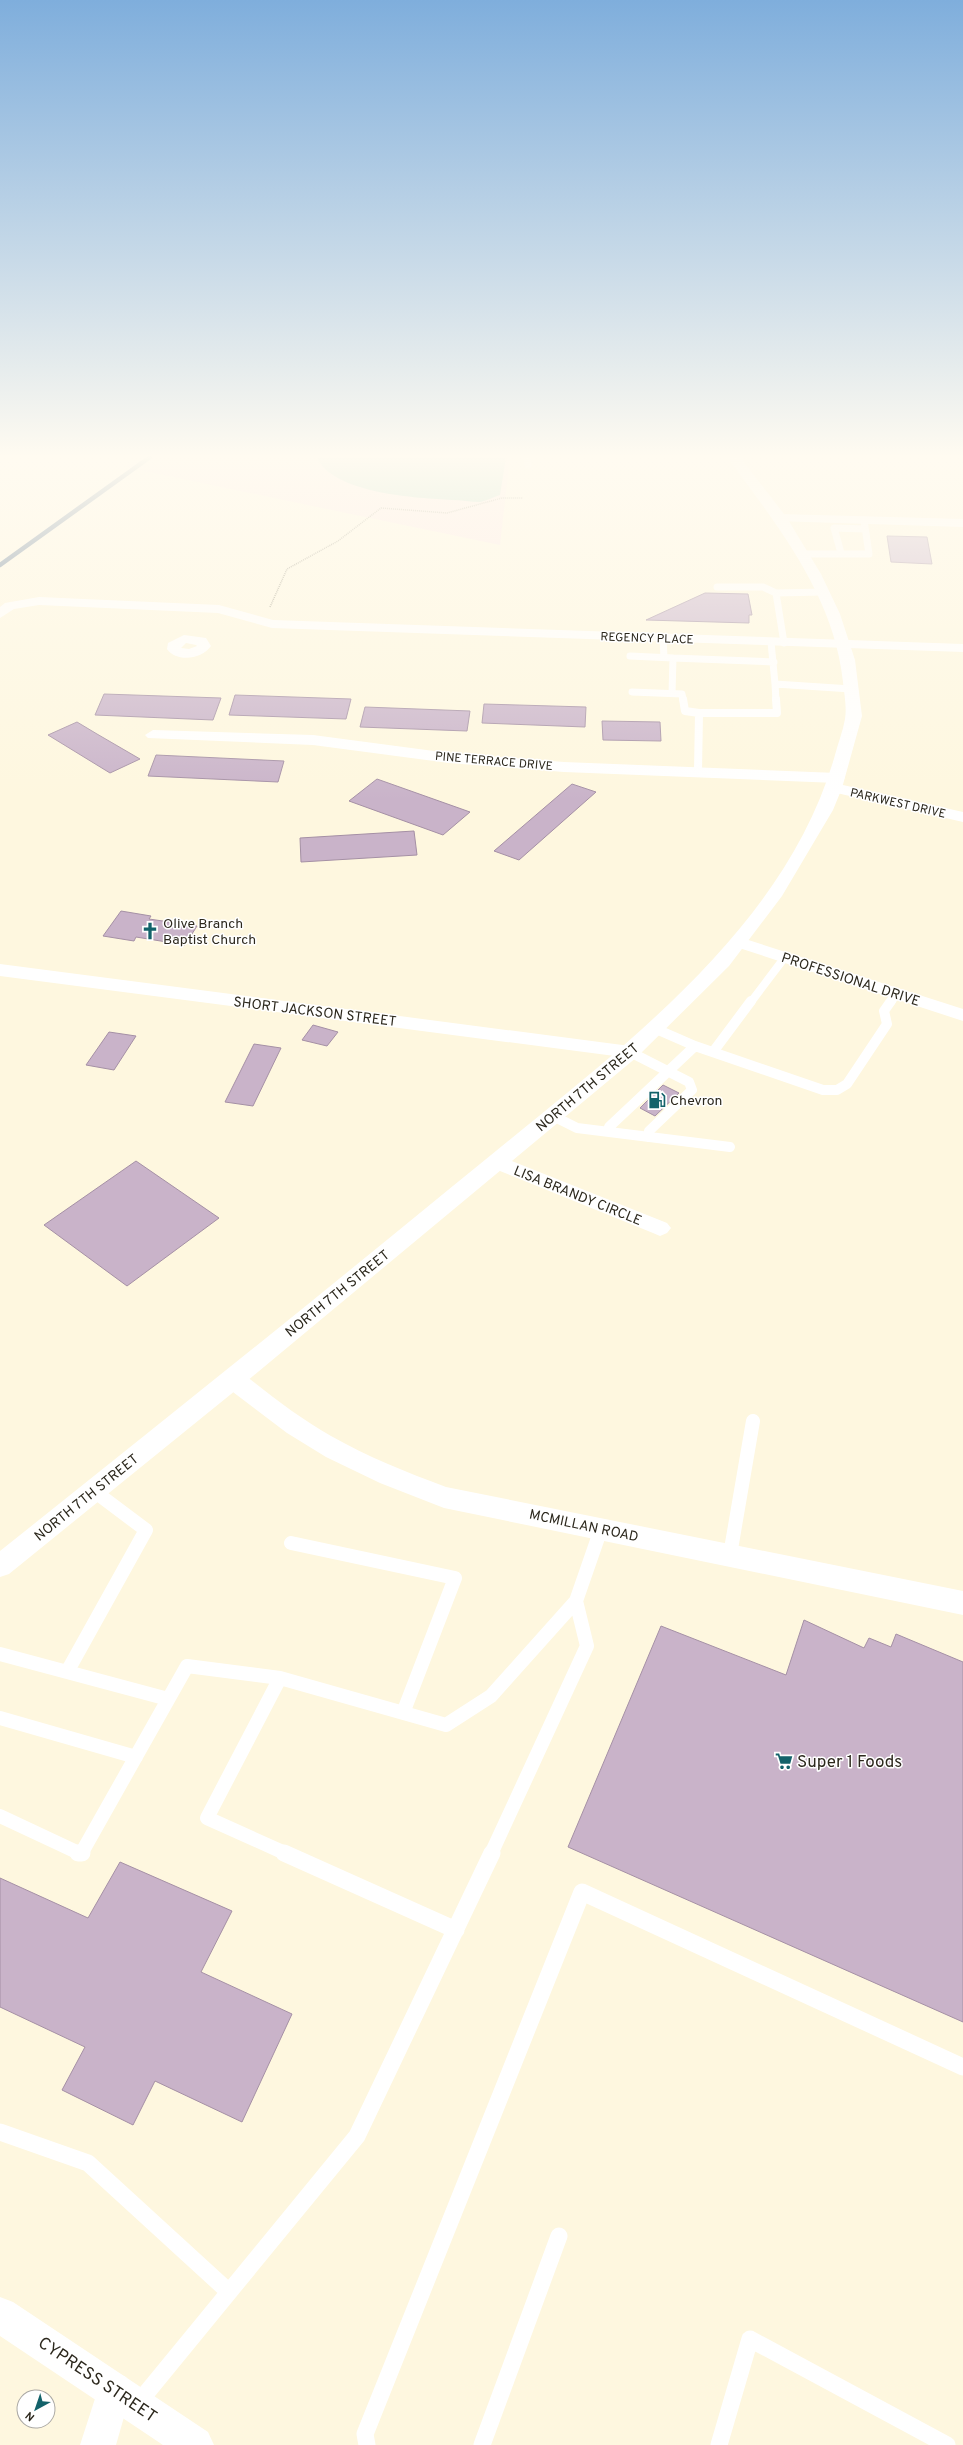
<svg xmlns="http://www.w3.org/2000/svg" width="963" height="2445" font-family="Overpass,sans-serif">
  <style>
    .education { fill: #fde7e5 }
    .green { fill: #b5d8c5 }
    .lines { fill: none; stroke-linecap: round; stroke-linejoin: round }
    .stream { stroke: #687f96; stroke-width: 4.5 }
    .building { fill: #c9b3c9; stroke: #a590a5 }
    .path { stroke: #a59f8d; stroke-width: 1.5; stroke-dasharray: 1 1; stroke-linecap: butt }
    .lane-far4 { stroke: #fff; stroke-width: 7 }
    .lane-far3 { stroke: #fff; stroke-width: 8 }
    .lane-far2 { stroke: #fff; stroke-width: 10 }
    .lane-far1 { stroke: #fff; stroke-width: 14 }
    .lane { stroke: #fff; stroke-width: 17 }
    .street { fill: #fff; fill-rule: evenodd }
    .secondary { fill: #fff; fill-rule: evenodd }
    .primary { fill: #fff; fill-rule: evenodd }
    .labels { text-anchor: middle; stroke-width: 3; stroke-linejoin: round; paint-order: stroke }
    .far-street-label { font-size: 12px; fill: #2c281d; stroke: #fff }
    .poi-label { font-size: 14px; fill: #2c281d; stroke: #fff; text-anchor: start }
    .street-label { font-size: 14px; fill: #2c281d; stroke: #fff }
    .near-poi-label { font-size: 17px; fill: #2c281d; stroke: #fff; text-anchor: start }
    .near-street-label { font-size: 17px; fill: #2c281d; stroke: #fff }
  </style>
  <rect width="100%" height="100%" fill="#fef7df"/>
  <path class="education" d="M 138,457 L 510,457 L 500,545 L 125,467 Z"/>
  <path class="green" d="M 317,457 L 506,457 L 500,495 C 494,497 486,501 480,502 C 471,502 461,500 452,500 C 419,498 332,494 317,457 Z"/>
  <g class="lines">
    <path class="stream" d="M 0,565 L 150,457"/>
  </g>
  <path class="building" d="M 887,536 L 927,537 L 932,564 L 891,562 Z
    M 705,593 L 748,594 L 752,615 L 749,615 L 749,623 L 646,620 Z
    M 104,694 L 221,698 L 213,720 L 95,715 Z
    M 235,695 L 351,699 L 346,719 L 229,715 Z
    M 484,704 L 586,707 L 585,727 L 482,723 Z
    M 365,707 L 470,711 L 467,731 L 360,727 Z
    M 602,721 L 660,722 L 661,741 L 603,740 Z
    M 77,722 L 97,734 L 140,759 L 110,773 L 48,735 Z
    M 156,755 L 284,761 L 278,782 L 148,776 Z
    M 377,779 L 470,812 L 443,835 L 349,801 Z
    M 572,784 L 596,792 L 519,860 L 494,851 Z
    M 414,831 L 417,855 L 301,862 L 300,838 Z
    M 121,911 L 151,916 L 149,919 L 197,926 L 185,945 L 136,937 L 134,941 L 103,936 Z
    M 313,1025 L 338,1032 L 327,1046 L 302,1040 Z
    M 109,1032 L 136,1036 L 114,1070 L 86,1065 Z
    M 254,1044 L 281,1048 L 253,1106 L 225,1102 Z
    M 663,1085 L 679,1093 L 655,1116 L 640,1108 Z
    M 136,1161 L 219,1218 L 127,1286 L 44,1225 Z
    M 804,1620 L 864,1648 L 869,1638 L 891,1647 L 896,1634 L 963,1662 L 963,2022 L 568,1847 L 661,1626 L 786,1675 Z
    M 120,1862 L 232,1911 L 201,1972 L 292,2014 L 242,2122 L 155,2081 L 133,2125 L 62,2090 L 85,2047 L 0,2007 L 0,1878 L 88,1918 Z"/>
  <g class="lines">
    <path class="path" d="M 270,607 L 287,569 L 338,541 L 381,508 L 447,513 L 502,498 L 523,498"/>
    <path class="lane-far4" d="M 527,457 L 528,465
      M 841,553 L 834,528 L 865,529
      M 802,554 L 869,554 L 864,520
      M 717,587 L 763,587 L 776,593 L 823,592
      M 776,593 L 784,643
      M 663,639 L 664,657
      M 771,642 L 775,684
      M 630,656 L 673,658 L 672,693
      M 673,658 L 774,662
      M 632,692 L 682,694 L 683,700
      M 776,700 L 775,684 L 851,689"/>
    <path class="lane-far3" d="M 683,699 L 685,711 L 699,713
      M 698,772 L 699,713 L 777,713 L 776,699
      M 751,1002 L 785,957
      M 891,1002 L 897,994"/>
    <path class="lane-far2" d="M 656,1029 L 695,1046 L 823,1090 L 837,1090 L 847,1084 L 887,1024 L 884,1011 L 891,1001
      M 630,1052 L 689,1082 L 692,1090 L 649,1131 L 648,1137
      M 713,1052 L 751,1001
      M 553,1116 L 577,1128 L 730,1147
      M 609,1132 L 609,1127 L 695,1046"/>
    <path class="lane-far1" d="M 291,1543 L 455,1578 L 403,1713
      M 730,1555 L 753,1421
      M 0,1654 L 168,1699
      M 67,1672 L 146,1530 L 94,1491
      M 0,1718 L 136,1757
      M 0,1816 L 81,1854
      M 81,1854 L 187,1666 L 280,1678
      M 287,1854 L 207,1818 L 280,1678 L 446,1725 L 491,1696 L 576,1601
      M 491,1854 L 587,1646 L 576,1601 L 601,1529"/>
    <path class="lane" d="M 78,1853 L 82,1853
      M 284,1853 L 456,1930
      M 0,2132 L 88,2163 L 229,2292
      M 139,2402 L 357,2136 L 492,1853
      M 367,2445 L 365,2434 L 582,1892 L 963,2067
      M 482,2445 L 559,2236
      M 719,2445 L 750,2339 L 947,2445"/>
    <path class="street" d="M 780,514 L 963,519 L 963,527 L 776,521 L 774,518 L 776,515 Z
      M 39,597 L 219,605 L 273,620 L 963,644 L 963,652 L 272,628 L 218,613 L 39,605 L 14,609 L 0,618 L 0,607 L 5,603 Z
      M 184,635 L 206,638 L 211,646 C 202,659 177,663 167,649 L 168,643 ZM 186,643 L 196,645 L 197,646 L 189,649 L 181,648 Z
      M 153,730 L 313,735 L 449,753 L 564,762 L 837,773 L 845,778 L 837,783 L 564,772 L 449,763 L 313,745 L 148,738 L 145,735 Z
      M 834,783 L 963,812 L 963,822 L 828,791 L 826,788 L 828,785 Z
      M 739,937 L 963,1009 L 963,1021 L 733,946 L 730,942 L 733,938 Z
      M 0,964 L 630,1046 L 637,1048 L 639,1052 L 637,1056 L 630,1058 L 0,976 Z
      M 497,1155 L 667,1223 L 671,1228 L 667,1233 L 660,1236 L 653,1233 L 490,1167 L 487,1162 L 490,1157 Z
      M 114,2371 L 126,2377 L 132,2389 L 116,2445 L 80,2445 L 102,2377 Z"/>
    <path class="secondary" d="M 233,1370 L 241,1372 C 270,1395 299,1418 331,1436 C 368,1457 406,1472 446,1487 L 963,1591 L 963,1615 L 444,1508 L 380,1483 L 326,1457 L 287,1433 L 225,1386 L 221,1379 L 225,1372 Z"/>
    <path class="primary" d="M 727,457 L 740,457 L 787,518 L 821,574 L 840,614 L 855,660 L 862,716 L 842,788 L 833,810 L 782,896 L 729,966 L 637,1057 L 241,1386 L 9,1574 L 0,1577 L 0,1551 C 132,1446 263,1341 393,1235 C 442,1195 491,1155 539,1116 C 658,1019 792,908 835,755 C 838,743 843,731 845,719 C 847,707 844,693 843,682 C 834,595 777,525 727,457 Z
      M 0,2297 L 13,2302 L 208,2432 L 214,2445 L 163,2445 L 0,2336 Z"/>
  </g>
  <linearGradient id="sky" x2="0" y2="1"><stop stop-color="#7faedc"/><stop offset="0.57" stop-color="#fffbf1"/><stop offset="1" stop-color="#fffbf1" stop-opacity="0"/></linearGradient>
  <rect width="963" height="800" fill="url(#sky)"/>
  <defs>
    <g id="church-bare" transform="scale(1.38)"><path d="M-1.2-6h2.4v3.5h3.3v2.4h-3.3V6h-2.4V-.1h-3.3v-2.4h3.3Z" fill="#13626a" stroke="#fff" stroke-width="2.5" paint-order="stroke"/></g>
    <g id="fuel-bare" transform="scale(1.38)"><path d="M-5.5-6h7V0h2V4h1.3V-2.5L3-4.5l.8-.8L6-3V5H2.5V1h-1V6h-7ZM-4.2-4.7v3.2H.2V-4.7Z" fill="#13626a" stroke="#fff" stroke-width="2.5" paint-order="stroke"/></g>
    <g id="supermarket-bare" transform="scale(1.38)"><path d="M-6-5.5h2.5l.6 2H6L4.5 2H-2.5L-4.4-4H-6ZM-1.5 3.2a1.3 1.3 0 1 0 .1 0ZM3 3.2a1.3 1.3 0 1 0 .1 0Z" fill="#13626a" stroke="#fff" stroke-width="2.5" paint-order="stroke"/></g>
  </defs>
  <g fill-rule="evenodd">
    <use href="#church-bare" x="150" y="931"/>
    <use href="#fuel-bare" x="657" y="1100"/>
    <use href="#supermarket-bare" x="784" y="1761"/>
  </g>
  <g class="labels">
    <g class="far-street-label">
      <text transform="translate(647 638) rotate(2)" y="4">REGENCY PLACE</text>
      <text transform="translate(494 761) rotate(5)" y="4">PINE TERRACE DRIVE</text>
      <text transform="translate(898 803) rotate(13)" y="4">PARKWEST DRIVE</text>
    </g>
    <g class="poi-label">
      <text x="163" y="928">Olive Branch<tspan x="163" dy="16">Baptist Church</tspan></text>
      <text x="670" y="1105">Chevron</text>
    </g>
    <g class="street-label">
      <text transform="translate(851 979) rotate(18)" y="5">PROFESSIONAL DRIVE</text>
      <text transform="translate(315 1011) rotate(7)" y="5">SHORT JACKSON STREET</text>
      <text transform="translate(587 1087) rotate(-40)" y="5">NORTH 7TH STREET</text>
      <text transform="translate(578 1195) rotate(22)" y="5">LISA BRANDY CIRCLE</text>
      <text transform="translate(337 1293) rotate(-39)" y="5">NORTH 7TH STREET</text>
      <text transform="translate(86 1497) rotate(-39)" y="5">NORTH 7TH STREET</text>
      <text transform="translate(584 1525) rotate(12)" y="5">MCMILLAN ROAD</text>
    </g>
    <g class="near-poi-label">
      <text x="797" y="1767">Super 1 Foods</text>
    </g>
    <g class="near-street-label">
      <text transform="translate(98 2379) rotate(34)" y="6">CYPRESS STREET</text>
    </g>
  </g>
  <g transform="translate(36 2409) rotate(220)"><circle r="19" fill="#ffffff" stroke="#aba9a5"/>
  <path d="M0-3L7 15L0 10L-7 15Z" fill="#13626a"/>
  <text y="-6" font-size="11" font-weight="bold" text-anchor="middle" fill="#2c281d">N</text>
  </g>
</svg>
